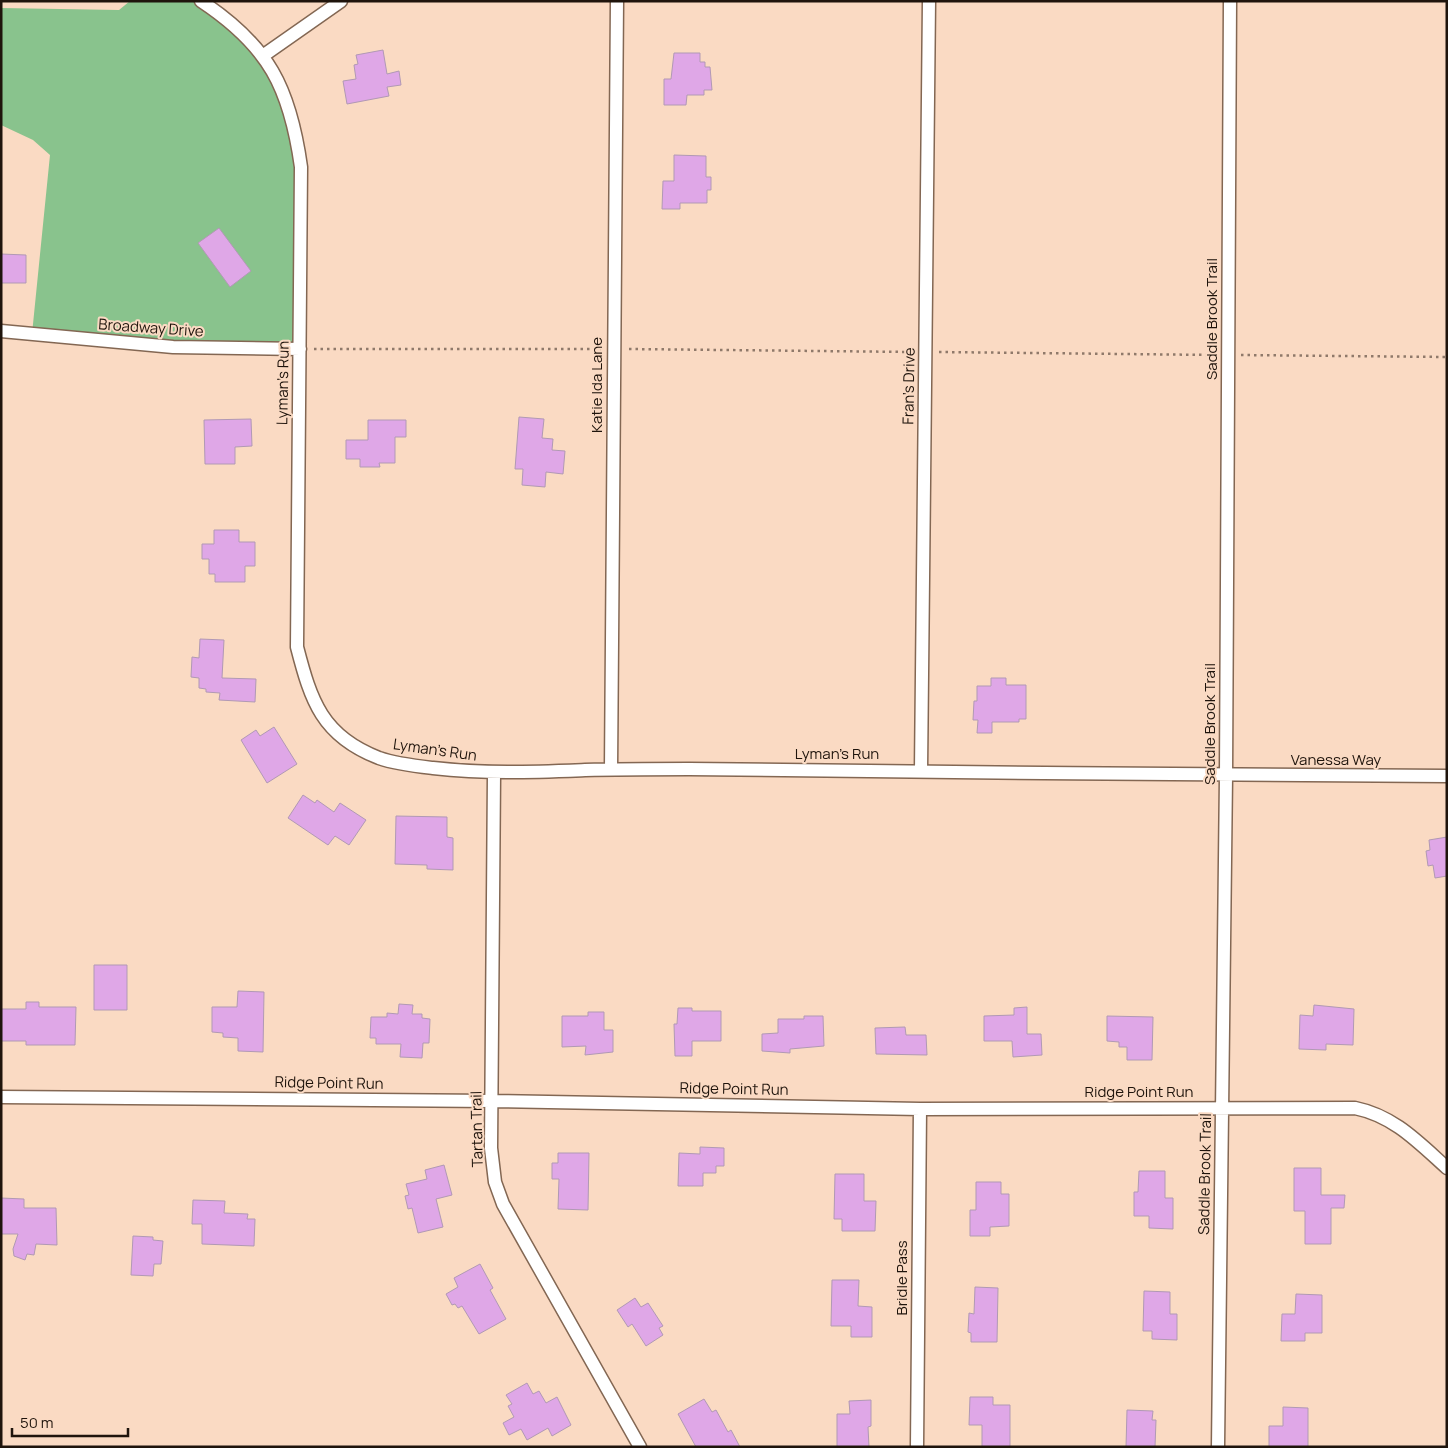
<svg xmlns="http://www.w3.org/2000/svg" width="1448" height="1448" font-family="Manrope,sans-serif">
  <style>
    .green { fill: #89c38d }
    .building { fill: #dfa7e7; stroke: #b199b4 }
    .lines { fill: none; stroke-linecap: round; stroke-linejoin: round }
    .street-casing { stroke: #836753; stroke-width: 15 }
    .path { stroke: #8f796a; stroke-width: 2.5; stroke-dasharray: 2.5 4; stroke-linecap: butt }
    .street { stroke: #fff; stroke-width: 12 }
    .labels { text-anchor: middle; stroke-width: 4; stroke-linejoin: round; paint-order: stroke }
    .street-label { font-size: 15px; fill: #1f140c; stroke: #fadac3 }
  </style>
  <rect width="100%" height="100%" fill="#fadac3"/>
  <path class="green" d="M 130,1 L 201,1 L 264,55 L 296,129 L 300,349 L 32,334 L 50,155 L 33,140 L 1,125 L 1,8 L 119,10 Z"/>
  <path class="building" d="M 383,50 L 387,74 L 399,71 L 401,85 L 387,87 L 389,96 L 347,104 L 343,81 L 356,79 L 354,65 L 358,64 L 356,55 Z
    M 674,53 L 700,53 L 700,62 L 705,62 L 705,67 L 710,67 L 712,90 L 704,90 L 704,95 L 687,95 L 686,105 L 664,105 L 664,79 L 671,79 Z
    M 674,155 L 706,156 L 706,177 L 711,177 L 711,190 L 707,190 L 707,203 L 680,203 L 680,209 L 662,209 L 663,181 L 674,181 Z
    M 219,228 L 251,271 L 230,287 L 198,243 Z
    M 1,254 L 26,255 L 26,283 L 1,283 Z
    M 519,417 L 544,419 L 542,438 L 553,439 L 552,450 L 565,451 L 563,474 L 546,472 L 545,487 L 522,485 L 523,469 L 515,469 Z
    M 251,419 L 252,446 L 235,447 L 235,464 L 205,464 L 204,420 Z
    M 368,420 L 406,420 L 406,437 L 395,437 L 395,463 L 379,463 L 380,467 L 360,467 L 360,459 L 346,459 L 346,440 L 368,440 Z
    M 214,530 L 239,530 L 239,542 L 255,542 L 255,566 L 245,566 L 245,582 L 215,582 L 215,574 L 209,574 L 209,559 L 202,559 L 202,544 L 214,544 Z
    M 200,639 L 224,640 L 222,678 L 256,679 L 255,702 L 219,700 L 220,693 L 206,692 L 206,689 L 199,688 L 199,678 L 191,677 L 192,657 L 199,658 Z
    M 991,678 L 1006,678 L 1006,685 L 1026,685 L 1026,719 L 1019,719 L 1019,722 L 992,722 L 992,733 L 977,733 L 978,720 L 973,720 L 974,701 L 977,701 L 977,686 L 991,686 Z
    M 274,727 L 297,764 L 267,783 L 241,740 L 256,730 L 260,736 Z
    M 303,795 L 315,803 L 317,800 L 334,812 L 340,803 L 366,820 L 349,845 L 335,836 L 328,845 L 288,818 Z
    M 396,816 L 447,817 L 447,837 L 453,838 L 453,870 L 427,869 L 427,865 L 395,864 Z
    M 1447,837 L 1447,876 L 1435,878 L 1433,865 L 1428,866 L 1426,851 L 1430,850 L 1429,840 Z
    M 94,965 L 127,965 L 127,1010 L 94,1010 Z
    M 238,991 L 264,992 L 263,1052 L 238,1051 L 238,1038 L 223,1037 L 223,1033 L 212,1032 L 212,1007 L 237,1007 Z
    M 26,1002 L 39,1002 L 39,1007 L 76,1007 L 75,1045 L 26,1045 L 26,1041 L 1,1041 L 1,1009 L 26,1009 Z
    M 399,1004 L 413,1005 L 412,1014 L 422,1014 L 422,1018 L 430,1019 L 429,1043 L 423,1043 L 422,1058 L 400,1057 L 401,1044 L 376,1044 L 376,1038 L 370,1038 L 371,1017 L 387,1017 L 387,1013 L 398,1014 Z
    M 1314,1005 L 1354,1009 L 1353,1045 L 1326,1044 L 1326,1050 L 1299,1049 L 1300,1015 L 1313,1016 Z
    M 1027,1007 L 1027,1034 L 1041,1034 L 1042,1055 L 1013,1057 L 1012,1041 L 984,1041 L 984,1016 L 1014,1015 L 1014,1008 Z
    M 678,1008 L 692,1008 L 692,1011 L 721,1011 L 721,1041 L 692,1041 L 692,1056 L 675,1056 L 674,1024 L 677,1024 Z
    M 588,1012 L 604,1012 L 604,1030 L 613,1030 L 613,1052 L 585,1055 L 586,1046 L 562,1047 L 562,1016 L 588,1016 Z
    M 804,1016 L 823,1016 L 824,1046 L 790,1049 L 790,1053 L 762,1051 L 762,1034 L 778,1033 L 778,1019 L 804,1019 Z
    M 1107,1016 L 1153,1017 L 1152,1060 L 1127,1060 L 1127,1047 L 1119,1047 L 1119,1042 L 1107,1041 Z
    M 905,1027 L 906,1035 L 926,1035 L 927,1055 L 876,1054 L 875,1028 Z
    M 700,1147 L 724,1148 L 724,1166 L 716,1166 L 716,1173 L 703,1173 L 703,1186 L 678,1186 L 679,1153 L 700,1154 Z
    M 558,1153 L 589,1153 L 588,1210 L 558,1209 L 559,1179 L 552,1179 L 552,1163 L 558,1163 Z
    M 444,1165 L 452,1195 L 436,1199 L 443,1227 L 418,1233 L 412,1208 L 408,1209 L 405,1196 L 409,1195 L 406,1184 L 427,1179 L 425,1170 Z
    M 1294,1168 L 1321,1168 L 1321,1195 L 1345,1195 L 1344,1208 L 1331,1208 L 1331,1244 L 1305,1244 L 1305,1211 L 1294,1211 Z
    M 1139,1171 L 1165,1171 L 1165,1198 L 1173,1198 L 1173,1229 L 1149,1228 L 1149,1216 L 1134,1216 L 1134,1192 L 1138,1192 Z
    M 835,1174 L 864,1174 L 864,1201 L 876,1201 L 875,1231 L 842,1231 L 842,1219 L 834,1219 Z
    M 976,1182 L 1001,1182 L 1001,1194 L 1009,1194 L 1009,1226 L 990,1227 L 990,1236 L 970,1236 L 970,1210 L 976,1210 Z
    M 1,1198 L 24,1199 L 24,1208 L 56,1208 L 57,1245 L 36,1244 L 34,1255 L 27,1254 L 25,1260 L 14,1256 L 13,1249 L 18,1234 L 1,1234 Z
    M 193,1200 L 225,1201 L 224,1213 L 248,1214 L 247,1219 L 255,1219 L 254,1246 L 202,1244 L 202,1224 L 192,1224 Z
    M 133,1236 L 153,1237 L 153,1240 L 163,1241 L 161,1264 L 154,1264 L 153,1276 L 131,1275 Z
    M 480,1264 L 493,1288 L 490,1290 L 506,1319 L 479,1334 L 462,1306 L 458,1308 L 455,1304 L 452,1305 L 446,1294 L 458,1287 L 454,1278 Z
    M 832,1280 L 859,1280 L 858,1306 L 872,1307 L 872,1337 L 851,1337 L 851,1326 L 831,1326 Z
    M 975,1287 L 998,1288 L 997,1342 L 971,1342 L 971,1333 L 968,1332 L 969,1313 L 974,1314 Z
    M 1144,1291 L 1170,1292 L 1170,1314 L 1177,1314 L 1177,1340 L 1152,1339 L 1152,1331 L 1143,1331 Z
    M 1296,1294 L 1322,1295 L 1322,1333 L 1305,1333 L 1305,1341 L 1281,1341 L 1282,1314 L 1295,1314 Z
    M 635,1298 L 641,1307 L 648,1303 L 663,1326 L 659,1328 L 663,1335 L 646,1346 L 632,1324 L 628,1327 L 617,1310 Z
    M 527,1383 L 533,1394 L 539,1391 L 546,1403 L 557,1397 L 571,1425 L 552,1436 L 548,1428 L 527,1440 L 521,1429 L 509,1435 L 503,1423 L 514,1417 L 508,1406 L 512,1404 L 506,1395 Z
    M 970,1397 L 993,1397 L 993,1405 L 1010,1405 L 1010,1447 L 982,1447 L 982,1425 L 969,1425 Z
    M 704,1399 L 712,1412 L 716,1410 L 728,1432 L 731,1430 L 740,1447 L 696,1447 L 678,1414 Z
    M 871,1400 L 871,1426 L 868,1427 L 869,1447 L 837,1447 L 837,1414 L 850,1414 L 849,1401 Z
    M 1283,1407 L 1308,1408 L 1308,1447 L 1269,1447 L 1269,1426 L 1283,1426 Z
    M 1127,1410 L 1153,1411 L 1152,1420 L 1156,1420 L 1155,1447 L 1126,1447 Z"/>
  <g class="lines">
    <g class="street-casing">
      <path id="street" d="M 201,1 C 269,46 290,88 301,167 L 297,647 C 311,701 322,736 379,758 C 396,764 415,766 433,768 C 486,774 533,772 585,770 C 620,769 655,769 689,769 C 942,771 1194,776 1447,776
        M 264,55 L 341,1
        M 1,331 L 173,347 L 300,349
        M 611,769 L 617,1
        M 921,771 L 929,1
        M 494,774 L 491,1148 L 495,1182 L 503,1204 L 640,1447
        M 1,1097 L 492,1101 L 920,1109 L 1355,1108 C 1394,1116 1418,1142 1447,1168
        M 917,1447 L 920,1109
        M 1218,1447 L 1226,776 L 1230,1"/>
    </g>
    <path class="path" d="M 314,349 L 601,349
      M 629,349 L 913,352
      M 939,352 L 1216,355
      M 1241,355 L 1447,357"/>
    <use href="#street" class="street"/>
  </g>
  <g class="labels">
    <g class="street-label">
      <text transform="translate(1212 319) rotate(-90)" y="5">Saddle Brook Trail</text>
      <text transform="translate(151 328) rotate(4)" y="5">Broadway Drive</text>
      <text transform="translate(283 383) rotate(-89)" y="5">Lyman's Run</text>
      <text transform="translate(597 385) rotate(-90)" y="5">Katie Ida Lane</text>
      <text transform="translate(909 386) rotate(-89)" y="5">Fran's Drive</text>
      <text transform="translate(1210 724) rotate(-90)" y="5">Saddle Brook Trail</text>
      <text transform="translate(435 750) rotate(8)" y="5">Lyman's Run</text>
      <text x="837" y="759">Lyman's Run</text>
      <text x="1336" y="765">Vanessa Way</text>
      <text transform="translate(329 1083) rotate(1)" y="5">Ridge Point Run</text>
      <text transform="translate(734 1089) rotate(1)" y="5">Ridge Point Run</text>
      <text x="1139" y="1097">Ridge Point Run</text>
      <text transform="translate(477 1129) rotate(-91)" y="5">Tartan Trail</text>
      <text transform="translate(1205 1174) rotate(-89)" y="5">Saddle Brook Trail</text>
      <text transform="translate(902 1278) rotate(-90)" y="5">Bridle Pass</text>
    </g>
  </g>
  <rect width="1448" height="1448" fill="none" stroke="#1f140c" stroke-width="5"/>
  <path d="M12 1428v8h116v-8" fill="none" stroke="#1f140c" stroke-width="2.5"/>
  <text x="20" y="1428" font-size="15" fill="#1f140c" stroke="#fadac3" stroke-width="4" paint-order="stroke">50 m</text>
</svg>
